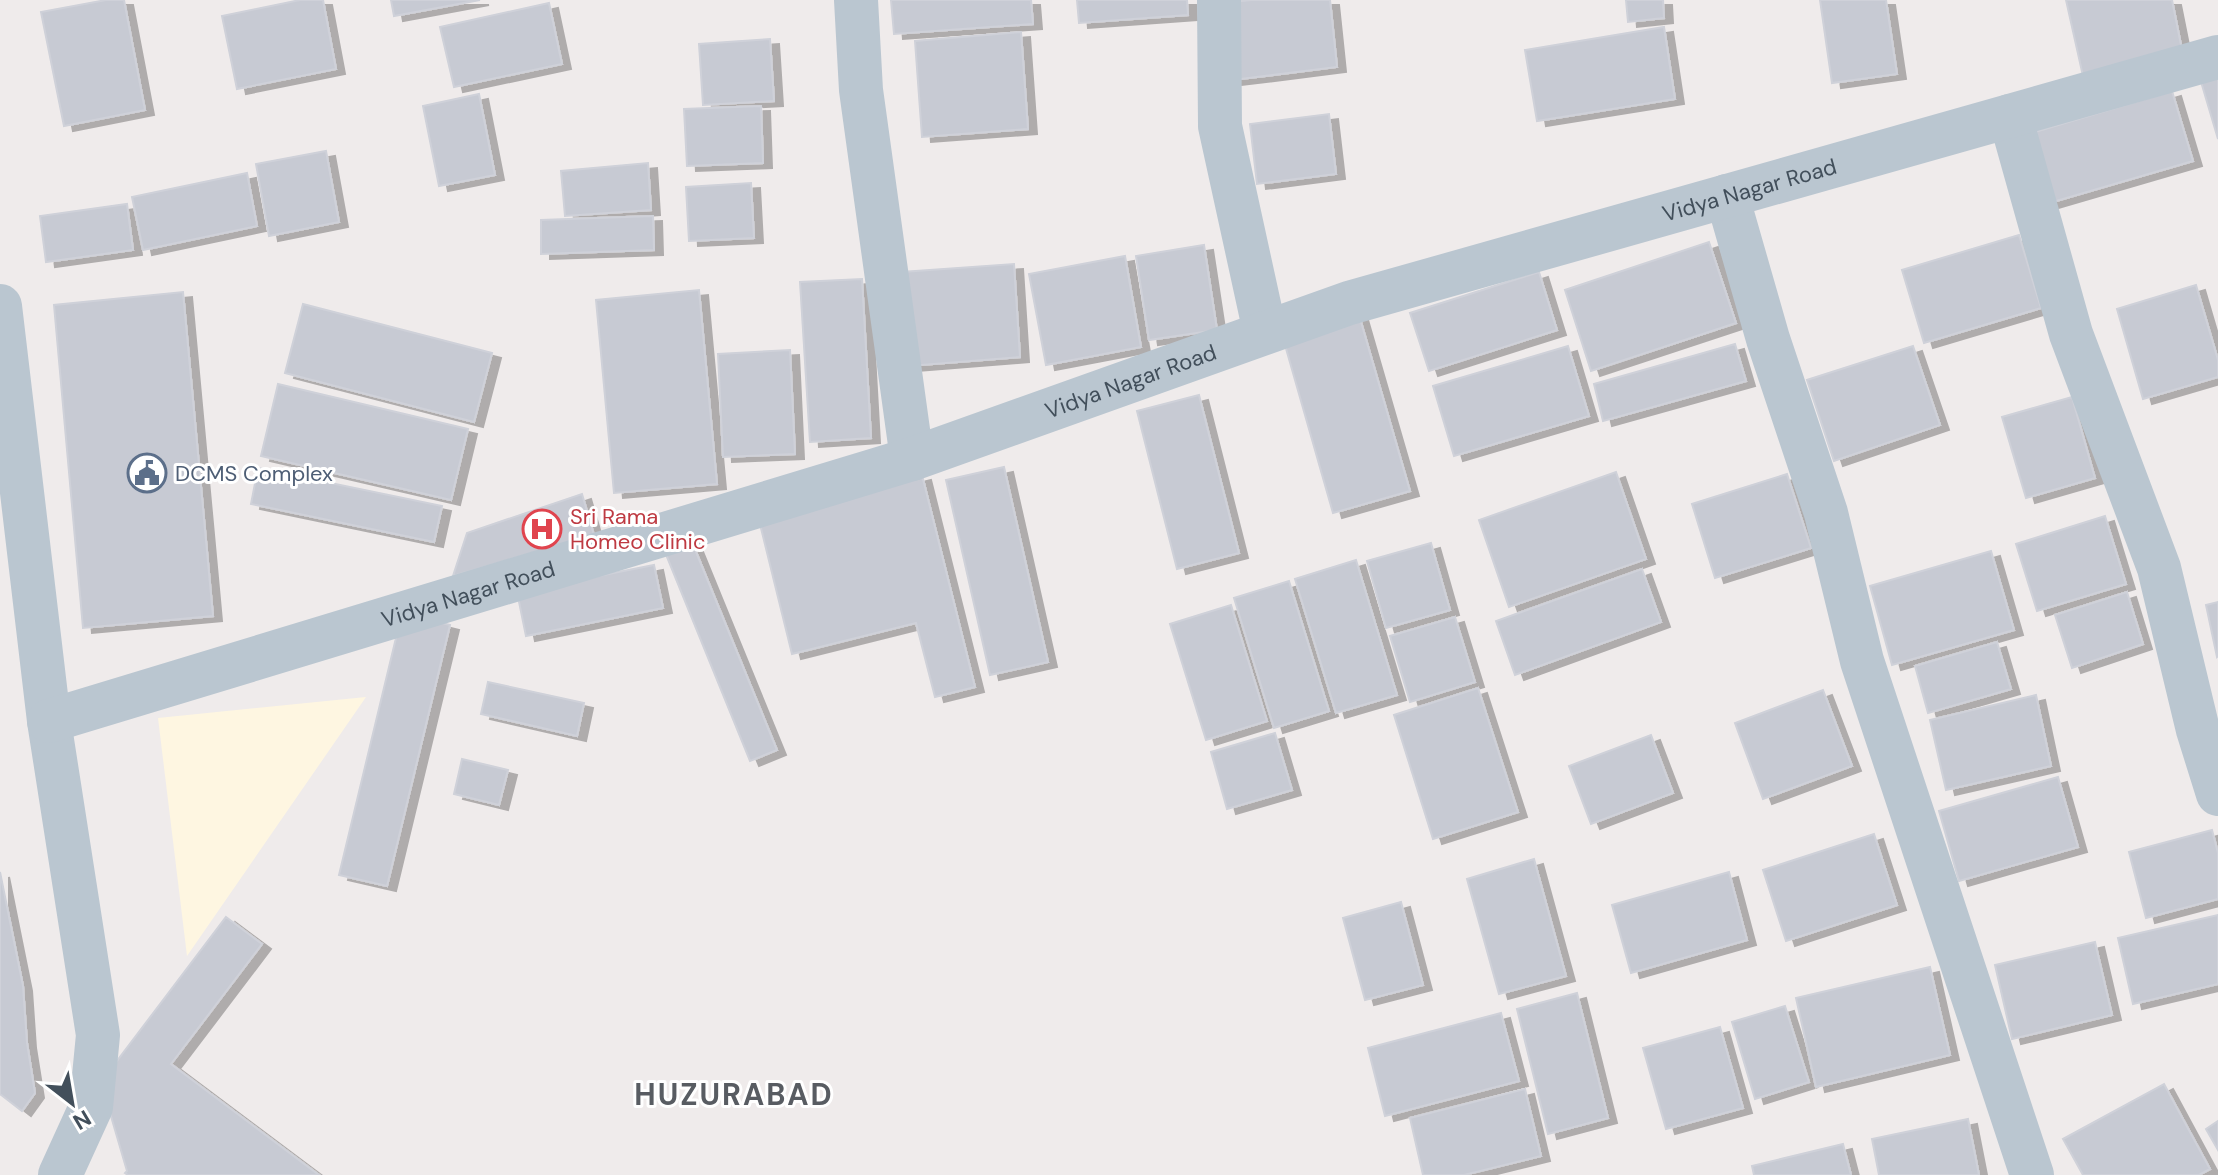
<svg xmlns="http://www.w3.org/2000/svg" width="2218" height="1175" font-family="'DM Sans',sans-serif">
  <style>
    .commercial { fill: #fef6e1 }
    .building { fill: #c7cad3; stroke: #cfd1d9; stroke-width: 2; filter: url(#shadow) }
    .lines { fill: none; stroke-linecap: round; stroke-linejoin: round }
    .minor { stroke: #bac6d0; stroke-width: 44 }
    .labels { text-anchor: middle; stroke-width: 6; stroke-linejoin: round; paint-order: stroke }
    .street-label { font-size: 22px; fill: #424f5b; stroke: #fff }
    .service-label { font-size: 22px; fill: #4e5e75; stroke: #fff; text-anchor: start }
    .health-label { font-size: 22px; fill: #be3a42; stroke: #fff; text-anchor: start }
    .district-label { font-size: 30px; font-weight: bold; letter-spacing: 2px; fill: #585c62; stroke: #fff }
  </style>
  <defs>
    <filter id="shadow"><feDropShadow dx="9" dy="5" stdDeviation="0" flood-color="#0004"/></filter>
  </defs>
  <rect width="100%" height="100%" fill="#efebeb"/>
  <path class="commercial" d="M 366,697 L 187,956 L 158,718 Z"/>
  <path class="building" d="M 106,0 L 124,0 L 145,110 L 64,126 L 41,12 Z
    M 300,0 L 323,0 L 336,69 L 237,89 L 222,16 Z
    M 391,0 L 480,0 L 394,16 Z
    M 891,0 L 1031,0 L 1033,24 L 894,34 Z
    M 1077,0 L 1187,0 L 1188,15 L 1079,23 Z
    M 1251,0 L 1330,0 L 1337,67 L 1233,80 L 1224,3 Z
    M 1626,0 L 1663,0 L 1664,18 L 1628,22 Z
    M 1820,0 L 1886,0 L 1897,74 L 1832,83 Z
    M 2066,0 L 2172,0 L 2183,55 L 2083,76 Z
    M 549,3 L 562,64 L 454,87 L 440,27 Z
    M 1664,27 L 1675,99 L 1537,121 L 1525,50 Z
    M 1021,32 L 1028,129 L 922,137 L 915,41 Z
    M 770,39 L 774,101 L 703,105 L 699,44 Z
    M 2218,69 L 2218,139 L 2199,75 Z
    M 2172,91 L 2193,161 L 2046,204 L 2025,135 Z
    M 479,94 L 495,175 L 439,186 L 423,106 Z
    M 761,106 L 763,163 L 687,166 L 684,109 Z
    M 1329,114 L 1336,174 L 1257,184 L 1250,124 Z
    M 326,151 L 339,222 L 269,236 L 256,164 Z
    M 648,163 L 651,210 L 565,216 L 561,171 Z
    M 247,173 L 257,226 L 143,250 L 132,197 Z
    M 751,183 L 754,238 L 689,241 L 686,187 Z
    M 127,204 L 133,250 L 46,262 L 40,216 Z
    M 653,216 L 654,250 L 541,254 L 541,220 Z
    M 2019,235 L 2041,308 L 1924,343 L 1902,270 Z
    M 1709,242 L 1736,323 L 1591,371 L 1565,290 Z
    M 1204,245 L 1217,330 L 1149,340 L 1136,256 Z
    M 1125,256 L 1141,347 L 1046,365 L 1029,274 Z
    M 1014,264 L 1020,357 L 909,366 L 902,272 Z
    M 1539,272 L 1557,330 L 1429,371 L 1410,313 Z
    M 862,279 L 871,438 L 810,442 L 800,282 Z
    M 2196,285 L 2218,360 L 2218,377 L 2143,399 L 2117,309 Z
    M 699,290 L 717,484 L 614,493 L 596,300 Z
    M 183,292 L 213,616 L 83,628 L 54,305 Z
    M 303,304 L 492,353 L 474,422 L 285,373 Z
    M 1359,315 L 1410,491 L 1333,513 L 1283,338 Z
    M 1735,344 L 1746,381 L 1603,421 L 1594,384 Z
    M 1568,346 L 1589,416 L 1454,456 L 1433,386 Z
    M 1913,346 L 1940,425 L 1834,461 L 1807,380 Z
    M 790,350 L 795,454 L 723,457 L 718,354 Z
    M 278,384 L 468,429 L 451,500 L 261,456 Z
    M 1199,395 L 1239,553 L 1177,569 L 1137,411 Z
    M 2072,397 L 2095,478 L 2026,498 L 2002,417 Z
    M 1004,467 L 1048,662 L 990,675 L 946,480 Z
    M 258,468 L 442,506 L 434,542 L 251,504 Z
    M 1616,472 L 1646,559 L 1509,607 L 1479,520 Z
    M 1787,474 L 1811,548 L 1715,578 L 1692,504 Z
    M 922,475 L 975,687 L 935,697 L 916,623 L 792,654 L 758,516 Z
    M 582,494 L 594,535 L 453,576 L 467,533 Z
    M 2105,516 L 2126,584 L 2037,611 L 2016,544 Z
    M 692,542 L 777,750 L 750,761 L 665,552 Z
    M 1431,543 L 1450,610 L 1386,628 L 1367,561 Z
    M 1991,551 L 2014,630 L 1892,665 L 1870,586 Z
    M 1356,560 L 1397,695 L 1336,713 L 1295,579 Z
    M 654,565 L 663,608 L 526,636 L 517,592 Z
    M 1642,569 L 1661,622 L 1515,675 L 1496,621 Z
    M 1289,581 L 1329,711 L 1274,728 L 1234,598 Z
    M 2127,592 L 2143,644 L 2072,668 L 2055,615 Z
    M 2218,602 L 2218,656 L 2217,657 L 2206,605 Z
    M 1231,605 L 1267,721 L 1206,740 L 1170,624 Z
    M 402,613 L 450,625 L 387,886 L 339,875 Z
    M 1455,617 L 1475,682 L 1410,702 L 1390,636 Z
    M 1997,642 L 2011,689 L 1928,713 L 1915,666 Z
    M 488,682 L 584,703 L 577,736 L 481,714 Z
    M 1478,688 L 1518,812 L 1433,839 L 1394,715 Z
    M 1823,690 L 1852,766 L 1763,799 L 1735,723 Z
    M 2036,695 L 2051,766 L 1946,790 L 1930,720 Z
    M 1275,733 L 1292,790 L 1227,809 L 1211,752 Z
    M 1651,735 L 1673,793 L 1591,824 L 1569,766 Z
    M 462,759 L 508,770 L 499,805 L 454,794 Z
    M 2058,777 L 2078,847 L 1959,881 L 1939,811 Z
    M 2212,830 L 2218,853 L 2218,899 L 2146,918 L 2129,852 Z
    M 1874,834 L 1897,905 L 1786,941 L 1763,870 Z
    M 1534,859 L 1566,976 L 1499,994 L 1467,879 Z
    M 0,872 L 23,986 L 27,1043 L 35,1093 L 22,1111 L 0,1094 Z
    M 1729,872 L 1747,940 L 1631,973 L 1612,905 Z
    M 1401,902 L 1423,985 L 1365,1000 L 1343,918 Z
    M 2218,915 L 2218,984 L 2133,1004 L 2118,938 Z
    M 226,917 L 262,944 L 171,1064 L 319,1175 L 128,1175 L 125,1173 L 127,1171 L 101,1082 Z
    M 2095,942 L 2112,1015 L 2012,1039 L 1995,965 Z
    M 1930,967 L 1950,1055 L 1816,1087 L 1796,998 Z
    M 1577,993 L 1608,1118 L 1548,1134 L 1517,1009 Z
    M 1785,1006 L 1809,1082 L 1755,1099 L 1732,1022 Z
    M 1501,1013 L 1519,1081 L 1385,1116 L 1368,1048 Z
    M 1720,1027 L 1743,1108 L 1666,1129 L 1643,1048 Z
    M 2164,1084 L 2210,1169 L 2199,1175 L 2083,1175 L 2063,1139 Z
    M 1525,1089 L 1541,1156 L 1464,1175 L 1423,1175 L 1410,1118 Z
    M 1968,1119 L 1979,1175 L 1879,1175 L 1872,1139 Z
    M 2218,1121 L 2218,1150 L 2206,1129 Z
    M 1843,1144 L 1851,1175 L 1754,1175 L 1752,1166 Z"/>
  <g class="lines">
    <g class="minor">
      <path d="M 856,0 L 861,90 L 912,459"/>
      <path d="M 1219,0 L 1220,126 L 1265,332"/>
      <path d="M 2010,116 L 2071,334 L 2159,568 L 2198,730 L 2218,794"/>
      <path d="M 1727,196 L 1768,339 L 1826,513 L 1862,661 L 2032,1175"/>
      <path d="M 0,306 L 49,721 L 98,1035 L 91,1107 L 60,1175"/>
      <path id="s1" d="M 49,721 L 912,459 L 1349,303 L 2218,57"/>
    </g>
  </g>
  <defs>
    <g id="civic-ring" transform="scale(2)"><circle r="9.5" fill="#fff" stroke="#5c6f8a" stroke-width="1.5"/><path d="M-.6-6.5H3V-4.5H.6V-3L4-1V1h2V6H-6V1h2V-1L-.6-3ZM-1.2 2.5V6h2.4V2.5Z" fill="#5c6f8a"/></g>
    <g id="hospital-ring" transform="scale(2)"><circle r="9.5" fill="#fff" stroke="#e0444e" stroke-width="1.5"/><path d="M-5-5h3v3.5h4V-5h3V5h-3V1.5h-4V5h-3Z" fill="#e0444e"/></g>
  </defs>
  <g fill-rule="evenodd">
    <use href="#civic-ring" x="147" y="473"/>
    <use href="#hospital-ring" x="542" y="529"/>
  </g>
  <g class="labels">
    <g class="street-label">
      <text dy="8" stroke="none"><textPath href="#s1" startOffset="1782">Vidya Nagar Road</textPath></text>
      <text dy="8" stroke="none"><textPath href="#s1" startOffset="1134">Vidya Nagar Road</textPath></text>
      <text dy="8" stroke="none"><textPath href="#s1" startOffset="438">Vidya Nagar Road</textPath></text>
    </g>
    <g class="service-label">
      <text x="175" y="481">DCMS Complex</text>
    </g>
    <g class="health-label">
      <text x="570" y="524">Sri Rama<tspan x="570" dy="25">Homeo Clinic</tspan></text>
    </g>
    <g class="district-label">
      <text x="734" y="1105">HUZURABAD</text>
    </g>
  </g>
  <g transform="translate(72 1103) rotate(149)" stroke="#ffffff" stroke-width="6" paint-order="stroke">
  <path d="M0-6L14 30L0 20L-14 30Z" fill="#424f5b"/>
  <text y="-12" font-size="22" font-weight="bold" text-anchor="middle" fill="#424f5b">N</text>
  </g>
</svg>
